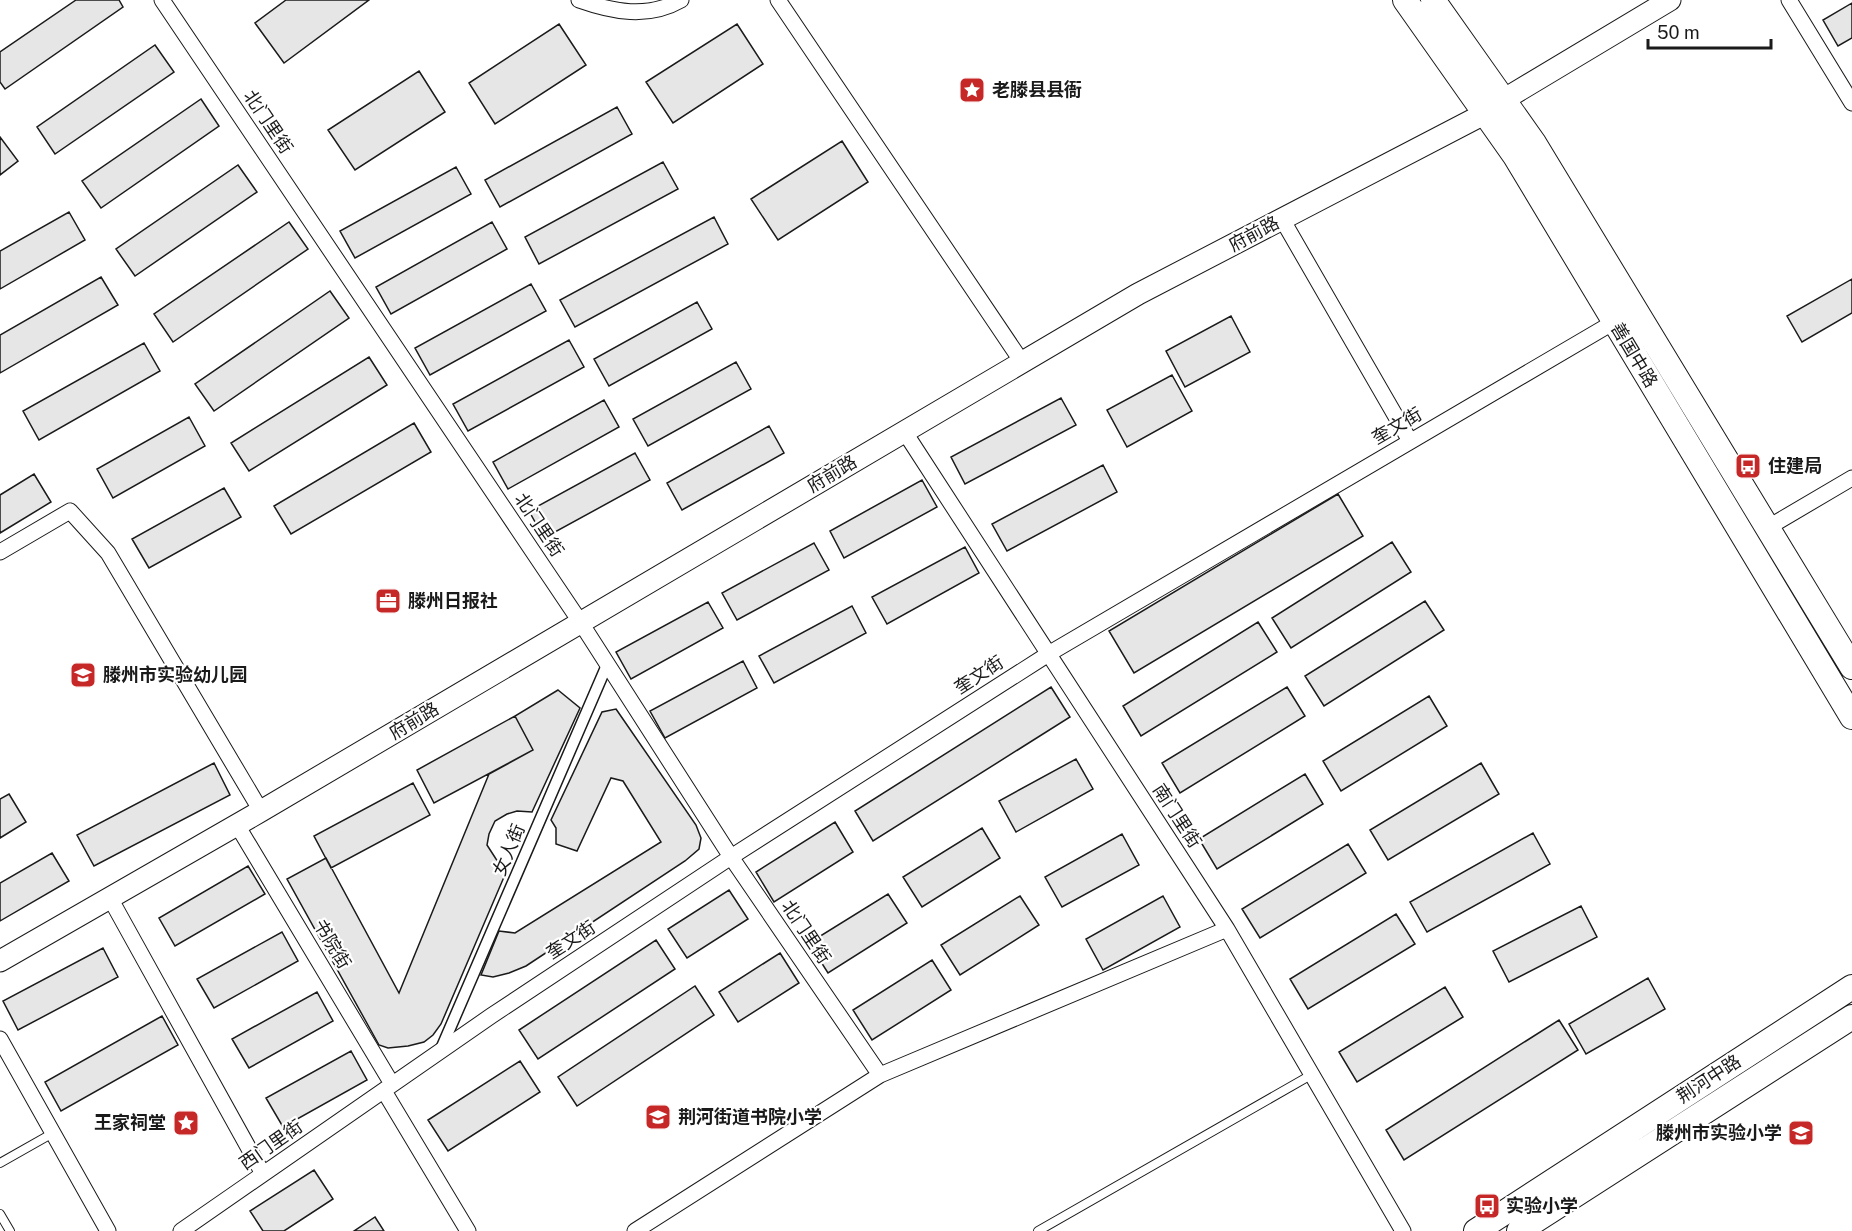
<svg xmlns="http://www.w3.org/2000/svg" width="1852" height="1231" font-family="'Public Sans','Noto Sans SC',sans-serif">
  <style>
    .building { fill: #e6e6e6; stroke: #1a1a1a; stroke-width: 1.5 }
    .lines { fill: none; stroke-linecap: round; stroke-linejoin: round }
    .service-casing { stroke: #1a1a1a; stroke-width: 10 }
    .pedestrian-casing { stroke: #1a1a1a; stroke-width: 13 }
    .minor-casing { stroke: #1a1a1a; stroke-width: 17 }
    .secondary-casing { stroke: #1a1a1a; stroke-width: 23 }
    .primary-casing { stroke: #1a1a1a; stroke-width: 26 }
    .service { stroke: #fff; stroke-width: 8 }
    .pedestrian { stroke: #fff; stroke-width: 10 }
    .minor { stroke: #fff; stroke-width: 15 }
    .secondary { stroke: #fff; stroke-width: 21 }
    .primary { stroke: #fff; stroke-width: 24 }
    .labels { text-anchor: middle; stroke-width: 4.5; stroke-linejoin: round; paint-order: stroke }
    .poi-label { font-size: 18px; font-weight: bold; fill: #1a1a1a; stroke: #fff; text-anchor: start }
    .street-label { font-size: 18px; fill: #1a1a1a; stroke: #fff }
  </style>
  <rect width="100%" height="100%" fill="#fff"/>
  <path class="building" d="M 76,0 L 119,0 L 123,7 L 5,89 L 0,82 L 0,52 Z
    M 286,0 L 369,0 L 284,63 L 255,23 Z
    M 1852,3 L 1852,38 L 1838,46 L 1823,20 Z
    M 559,24 L 586,65 L 495,124 L 469,83 Z
    M 737,24 L 763,64 L 673,123 L 646,82 Z
    M 155,45 L 174,72 L 55,154 L 37,127 Z
    M 419,71 L 445,112 L 355,170 L 328,130 Z
    M 201,99 L 219,126 L 101,208 L 82,181 Z
    M 617,107 L 632,134 L 500,207 L 485,180 Z
    M 0,137 L 18,161 L 0,175 Z
    M 842,141 L 868,182 L 778,240 L 751,199 Z
    M 663,162 L 678,189 L 539,264 L 525,237 Z
    M 238,165 L 257,192 L 135,276 L 116,249 Z
    M 456,167 L 471,194 L 355,258 L 340,231 Z
    M 69,212 L 85,240 L 0,289 L 0,251 Z
    M 714,217 L 728,244 L 575,327 L 560,300 Z
    M 289,222 L 308,249 L 173,342 L 154,314 Z
    M 492,222 L 507,249 L 391,314 L 376,287 Z
    M 101,277 L 118,305 L 0,373 L 0,335 Z
    M 1852,279 L 1852,313 L 1802,342 L 1787,316 Z
    M 531,284 L 546,311 L 430,375 L 415,348 Z
    M 330,291 L 349,318 L 214,411 L 195,384 Z
    M 697,302 L 712,329 L 609,386 L 594,359 Z
    M 1231,316 L 1250,352 L 1185,387 L 1166,351 Z
    M 569,340 L 584,367 L 468,431 L 453,404 Z
    M 144,343 L 160,371 L 39,440 L 23,411 Z
    M 369,357 L 387,385 L 249,471 L 231,443 Z
    M 736,362 L 751,389 L 648,446 L 633,419 Z
    M 1172,375 L 1192,411 L 1127,447 L 1107,410 Z
    M 1061,398 L 1076,425 L 965,484 L 951,457 Z
    M 604,400 L 619,427 L 508,489 L 493,462 Z
    M 189,417 L 205,446 L 113,498 L 97,469 Z
    M 414,423 L 431,452 L 291,534 L 274,506 Z
    M 769,426 L 784,453 L 682,510 L 667,483 Z
    M 635,453 L 650,480 L 544,538 L 529,511 Z
    M 1103,465 L 1117,492 L 1007,551 L 992,524 Z
    M 34,474 L 51,502 L 0,533 L 0,495 Z
    M 922,480 L 937,507 L 844,558 L 830,531 Z
    M 224,488 L 241,517 L 149,568 L 132,539 Z
    M 1338,494 L 1363,536 L 1134,673 L 1109,631 Z
    M 1392,542 L 1411,572 L 1291,648 L 1272,618 Z
    M 814,543 L 829,570 L 737,620 L 722,593 Z
    M 965,547 L 979,573 L 887,624 L 872,597 Z
    M 1425,601 L 1444,630 L 1324,706 L 1305,676 Z
    M 708,602 L 723,628 L 631,679 L 616,652 Z
    M 852,606 L 866,633 L 774,683 L 759,656 Z
    M 1258,622 L 1277,652 L 1141,736 L 1123,706 Z
    M 743,661 L 757,688 L 665,738 L 650,711 Z
    M 1051,687 L 1070,717 L 873,841 L 855,811 Z
    M 1287,687 L 1305,716 L 1180,793 L 1162,763 Z
    M 558,690 L 580,708 L 532,812 L 517,811 L 507,814 L 495,821 L 489,834 L 487,845 L 496,859 L 507,870 L 441,1024 L 433,1035 L 424,1042 L 408,1046 L 388,1048 L 379,1045 L 287,879 L 326,858 L 399,993 L 489,774 L 533,750 L 515,716 Z
    M 1429,696 L 1447,726 L 1341,791 L 1323,761 Z
    M 616,709 L 696,825 L 701,838 L 699,849 L 685,861 L 526,966 L 509,973 L 493,977 L 481,975 L 499,931 L 515,933 L 661,842 L 623,781 L 611,778 L 577,851 L 556,844 L 556,828 L 551,820 L 602,712 Z
    M 515,716 L 533,750 L 434,803 L 417,770 Z
    M 1076,759 L 1093,789 L 1016,832 L 999,801 Z
    M 214,763 L 230,795 L 94,866 L 77,835 Z
    M 1481,763 L 1499,794 L 1388,860 L 1370,830 Z
    M 1305,774 L 1323,804 L 1217,869 L 1199,839 Z
    M 413,783 L 430,815 L 331,868 L 314,836 Z
    M 9,794 L 26,822 L 0,838 L 0,799 Z
    M 835,822 L 853,852 L 774,902 L 756,872 Z
    M 982,828 L 1000,858 L 922,907 L 903,877 Z
    M 1533,833 L 1550,864 L 1427,932 L 1410,902 Z
    M 1122,834 L 1139,865 L 1062,907 L 1045,877 Z
    M 1348,844 L 1366,873 L 1260,938 L 1242,909 Z
    M 52,853 L 69,881 L 0,921 L 0,883 Z
    M 248,866 L 265,894 L 175,946 L 159,918 Z
    M 729,890 L 748,919 L 687,958 L 668,929 Z
    M 888,894 L 907,923 L 828,973 L 809,943 Z
    M 1020,896 L 1039,925 L 960,975 L 941,945 Z
    M 1163,896 L 1180,927 L 1103,970 L 1086,939 Z
    M 1581,906 L 1597,937 L 1509,982 L 1493,951 Z
    M 1396,914 L 1415,944 L 1308,1009 L 1290,979 Z
    M 282,932 L 298,961 L 214,1008 L 197,979 Z
    M 656,940 L 675,969 L 538,1059 L 519,1030 Z
    M 103,948 L 118,977 L 18,1030 L 3,1001 Z
    M 780,953 L 799,983 L 738,1022 L 719,992 Z
    M 932,960 L 951,990 L 872,1040 L 853,1010 Z
    M 1648,978 L 1665,1009 L 1586,1054 L 1569,1024 Z
    M 695,986 L 714,1015 L 577,1106 L 558,1077 Z
    M 1445,987 L 1463,1017 L 1357,1082 L 1339,1052 Z
    M 317,992 L 333,1021 L 249,1068 L 232,1039 Z
    M 162,1016 L 178,1045 L 61,1111 L 45,1082 Z
    M 1559,1020 L 1578,1050 L 1404,1160 L 1386,1130 Z
    M 351,1051 L 367,1080 L 283,1127 L 266,1098 Z
    M 520,1061 L 540,1092 L 448,1151 L 428,1120 Z
    M 314,1170 L 333,1199 L 284,1231 L 263,1231 L 250,1211 Z
    M 375,1217 L 384,1231 L 354,1231 Z"/>
  <g class="lines">
    <g class="service-casing">
      <path id="service" d="M 0,1163 L 53,1133
        M 0,1214 L 10,1231
        M 1038,1231 L 1311,1075"/>
    </g>
    <g class="pedestrian-casing">
      <path id="pedestrian" d="M 441,1049 L 607,665"/>
    </g>
    <g class="minor-casing">
      <path id="minor" d="M 162,0 L 581,623 L 731,857 L 880,1075
        M 579,0 C 613,12 648,19 681,0
        M 778,0 L 1022,362
        M 1789,0 L 1852,103
        M 1282,219 L 1410,441
        M 904,431 L 1227,929 L 1403,1231
        M 1767,528 L 1852,478
        M 0,552 L 70,511 L 108,553 L 261,811
        M 237,825 L 392,1084
        M 110,898 L 263,1174
        M 0,1039 L 108,1231
        M 384,1091 L 468,1231
        M 181,1231 L 491,1016 L 731,857 L 1050,653 L 1614,322
        M 635,1231 L 880,1075 L 1227,929"/>
    </g>
    <g class="secondary-casing">
      <path id="secondary" d="M 0,961 L 261,811 L 1138,294 L 1484,114 L 1503,100 L 1670,0"/>
    </g>
    <g class="primary-casing">
      <path id="primary" d="M 1405,0 L 1515,156 L 1852,717
        M 1433,0 L 1534,143 L 1852,667
        M 1476,1231 L 1852,987
        M 1519,1231 L 1852,1017"/>
    </g>
    <use href="#service" class="service"/>
    <use href="#pedestrian" class="pedestrian"/>
    <use href="#minor" class="minor"/>
    <use href="#secondary" class="secondary"/>
    <use href="#primary" class="primary"/>
  </g>
  <defs>
    <g id="sight-square" transform="scale(1.35)"><rect x="-9" y="-9" width="18" height="18" rx="4" fill="#c62828" stroke="#fff"/><path d="M0-6L1.8-2.2L6-1.7L2.9 1.2L3.7 5.4L0 3.3L-3.7 5.4L-2.9 1.2L-6-1.7L-1.8-2.2Z" fill="#fff"/></g>
    <g id="bus-square" transform="scale(1.35)"><rect x="-9" y="-9" width="18" height="18" rx="4" fill="#c62828" stroke="#fff"/><path d="M-5-6H5V4H4V6H2V4H-2V6H-4V4H-5ZM-3.5-4V0h7V-4ZM-3.5 1.2v1.5H-2V1.2ZM2 1.2v1.5H3.5V1.2Z" fill="#fff"/></g>
    <g id="office-square" transform="scale(1.35)"><rect x="-9" y="-9" width="18" height="18" rx="4" fill="#c62828" stroke="#fff"/><path d="M-6-3h4V-5.5h4V-3h4V5H-6ZM-1-4.5V-3h2v-1.5ZM-6 0V1H6V0Z" fill="#fff"/></g>
    <g id="school-square" transform="scale(1.35)"><rect x="-9" y="-9" width="18" height="18" rx="4" fill="#c62828" stroke="#fff"/><path d="M0-5L7-2L0 1L-7-2ZM-4 1L0 2.5L4 1V4Q0 6-4 4Z" fill="#fff"/></g>
  </defs>
  <g fill-rule="evenodd">
    <use href="#sight-square" x="972" y="90"/>
    <use href="#bus-square" x="1748" y="466"/>
    <use href="#office-square" x="388" y="601"/>
    <use href="#school-square" x="83" y="675"/>
    <use href="#school-square" x="658" y="1117"/>
    <use href="#sight-square" x="186" y="1123"/>
    <use href="#school-square" x="1801" y="1133"/>
    <use href="#bus-square" x="1487" y="1206"/>
  </g>
  <g class="labels">
    <g class="poi-label">
      <text x="992" y="96">老滕县县衙</text>
      <text x="1768" y="472">住建局</text>
      <text x="408" y="607">滕州日报社</text>
      <text x="103" y="681">滕州市实验幼儿园</text>
      <text x="678" y="1123">荆河街道书院小学</text>
      <text x="166" y="1129" text-anchor="end">王家祠堂</text>
      <text x="1782" y="1139" text-anchor="end">滕州市实验小学</text>
      <text x="1506" y="1212">实验小学</text>
    </g>
    <g class="street-label">
      <text transform="translate(268 122) rotate(56)" y="6">北门里街</text>
      <text transform="translate(1254 234) rotate(-28)" y="6">府前路</text>
      <text transform="translate(1634 355) rotate(59)" y="6">善国中路</text>
      <text transform="translate(1397 426) rotate(-30)" y="6">奎文街</text>
      <text transform="translate(832 474) rotate(-31)" y="6">府前路</text>
      <text transform="translate(539 525) rotate(56)" y="6">北门里街</text>
      <text transform="translate(979 675) rotate(-33)" y="6">奎文街</text>
      <text transform="translate(414 721) rotate(-31)" y="6">府前路</text>
      <text transform="translate(1177 816) rotate(57)" y="6">南门里街</text>
      <text transform="translate(509 850) rotate(-67)" y="6">女人街</text>
      <text transform="translate(806 932) rotate(56)" y="6">北门里街</text>
      <text transform="translate(571 940) rotate(-33)" y="6">奎文街</text>
      <text transform="translate(332 944) rotate(59)" y="6">书院街</text>
      <text transform="translate(1709 1079) rotate(-33)" y="6">荆河中路</text>
      <text transform="translate(271 1145) rotate(-35)" y="6">西门里街</text>
    </g>
  </g>
  <path d="M1648 39v9h123v-9" fill="none" stroke="#1a1a1a" stroke-width="3"/>
  <text x="1657" y="39" font-size="18" fill="#1a1a1a" stroke="#ffffff" stroke-width="4.5" paint-order="stroke">50 m</text>
</svg>
